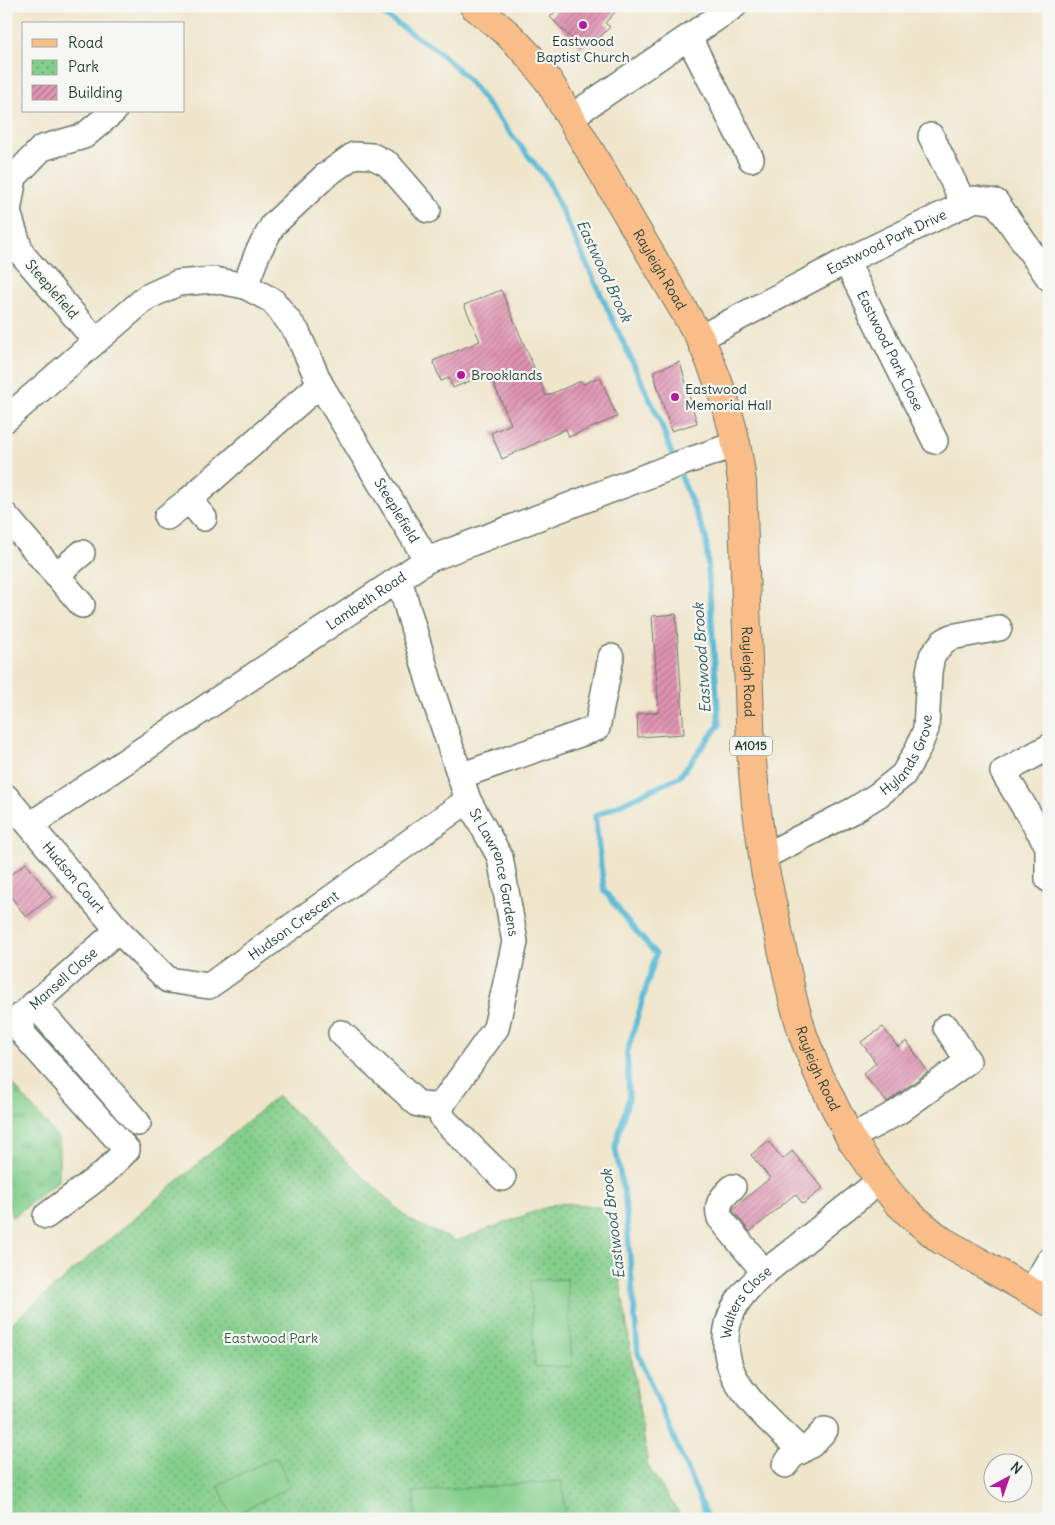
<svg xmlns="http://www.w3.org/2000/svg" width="1055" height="1525" font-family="Delius,sans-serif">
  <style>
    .grass { fill: url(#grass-tufts); stroke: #528660 }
    .park { fill: url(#park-dots); stroke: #528660 }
    .pitch { fill: #84ce8b; stroke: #528660 }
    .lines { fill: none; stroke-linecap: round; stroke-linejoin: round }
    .stream { stroke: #58bad6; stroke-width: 5.5 }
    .building { fill: url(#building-hatch) }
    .minor-casing { stroke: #687869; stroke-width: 28 }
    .major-casing { stroke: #687869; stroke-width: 30 }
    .minor { stroke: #fff; stroke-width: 25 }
    .major { stroke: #f9bd89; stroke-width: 28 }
    .poi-dot { fill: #b5179e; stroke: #f6f6f2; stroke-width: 2 }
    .labels { text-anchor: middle; stroke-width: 4.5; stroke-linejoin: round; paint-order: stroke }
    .shield { fill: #f6f6f2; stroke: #60746d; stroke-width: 1 }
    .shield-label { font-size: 12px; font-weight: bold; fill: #1f3d34 }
    .poi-label { font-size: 14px; fill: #1f3d34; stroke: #f6f6f2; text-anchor: start }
    .street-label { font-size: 14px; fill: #1f3d34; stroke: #f6f6f2 }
    .park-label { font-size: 14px; fill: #38614a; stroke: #f6f6f2 }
    .water-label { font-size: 15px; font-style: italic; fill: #2d5c5c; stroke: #f6f6f2 }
  </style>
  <defs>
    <pattern id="grass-tufts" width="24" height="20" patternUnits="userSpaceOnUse" patternTransform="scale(1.25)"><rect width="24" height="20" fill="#84ce8b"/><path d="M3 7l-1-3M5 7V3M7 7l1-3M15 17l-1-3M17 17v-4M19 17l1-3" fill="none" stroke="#6ba872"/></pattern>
    <pattern id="park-dots" width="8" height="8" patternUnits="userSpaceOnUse" patternTransform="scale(1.25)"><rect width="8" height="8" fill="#84ce8b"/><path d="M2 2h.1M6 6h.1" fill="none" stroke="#6ba872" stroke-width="1.8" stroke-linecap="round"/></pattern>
    <pattern id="building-hatch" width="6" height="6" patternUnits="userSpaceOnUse" patternTransform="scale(1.25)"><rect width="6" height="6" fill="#df93b1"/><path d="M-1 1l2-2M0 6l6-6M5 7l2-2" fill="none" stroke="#b47991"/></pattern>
  </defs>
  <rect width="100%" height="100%" fill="#f6f6f2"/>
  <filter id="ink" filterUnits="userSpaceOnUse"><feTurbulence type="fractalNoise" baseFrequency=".02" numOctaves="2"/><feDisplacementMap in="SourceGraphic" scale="10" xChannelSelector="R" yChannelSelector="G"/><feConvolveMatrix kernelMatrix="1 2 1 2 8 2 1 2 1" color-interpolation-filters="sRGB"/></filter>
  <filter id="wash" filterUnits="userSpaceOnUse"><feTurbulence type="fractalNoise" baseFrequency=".0096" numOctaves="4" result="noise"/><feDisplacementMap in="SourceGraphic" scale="20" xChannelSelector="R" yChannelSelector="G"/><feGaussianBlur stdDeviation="1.12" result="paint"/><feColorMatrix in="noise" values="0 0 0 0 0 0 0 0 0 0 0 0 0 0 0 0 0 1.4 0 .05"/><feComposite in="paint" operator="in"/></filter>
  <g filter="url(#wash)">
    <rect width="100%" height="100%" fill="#efe5cb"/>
    <path class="grass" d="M 6,1076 L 59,1139 L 59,1180 L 12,1218 L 6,1196 Z"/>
    <path class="park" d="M 277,1096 L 411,1221 L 456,1241 L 558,1203 L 598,1206 L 612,1226 L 648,1466 L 683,1519 L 6,1519 L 6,1328 Z"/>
    <path class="pitch" d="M 567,1279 L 572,1366 L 535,1367 L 530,1281 Z
      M 276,1457 L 290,1487 L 232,1516 L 218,1485 Z
      M 562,1481 L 566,1519 L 416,1519 L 414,1492 Z"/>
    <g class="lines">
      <path class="stream" d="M 371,6 L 438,51 L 465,76 L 547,179 L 660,421 L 674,460
        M 679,471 L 706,538 L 719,725 L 679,777 L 595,816 L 604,890 L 628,922 L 656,954 L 627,1053 L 629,1098 L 615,1146 L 625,1200 L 638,1353 L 708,1519"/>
    </g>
    <g id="blocks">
      <path class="building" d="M 561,6 L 621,6 L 605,23 L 610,27 L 595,42 L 591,38 L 581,48 L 550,17 Z
        M 501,290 L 546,396 L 581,381 L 583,384 L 600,377 L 617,417 L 569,437 L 566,429 L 502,459 L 491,433 L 511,424 L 489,373 L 453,388 L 449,378 L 441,381 L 433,361 L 480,341 L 464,305 Z
        M 680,362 L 697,423 L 671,431 L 653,371 Z
        M 676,614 L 684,734 L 638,737 L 637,714 L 659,712 L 652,616 Z
        M 26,863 L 52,897 L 26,917 L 6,890 L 6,878 Z
        M 883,1027 L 898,1047 L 907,1041 L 928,1072 L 887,1102 L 863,1074 L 876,1063 L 861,1042 Z
        M 768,1141 L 783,1159 L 792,1151 L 823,1188 L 803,1204 L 795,1194 L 750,1232 L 733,1211 L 733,1209 L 770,1178 L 751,1155 Z"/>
    </g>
  </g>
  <g filter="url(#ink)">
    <use href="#blocks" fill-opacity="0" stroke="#687869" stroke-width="1"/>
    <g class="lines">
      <g class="minor-casing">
        <g id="minor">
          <path d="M 689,38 L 751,159"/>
          <path d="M 571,117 L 734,6"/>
          <path d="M 931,136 L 964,204"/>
          <path id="s1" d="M 846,261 L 935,441"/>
          <path d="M 245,286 L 258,252 L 273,225 L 325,176 L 354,155 L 372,156 L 388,164 L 428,210"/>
          <path id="s2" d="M 700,338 L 846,261 L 975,199 L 996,202 L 1049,278"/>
          <path d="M 96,341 L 21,253 L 8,212 L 14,177 L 42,148 L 84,136 L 114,111"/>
          <path id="s3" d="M 6,419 L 147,297 L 178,283 L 214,280 L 245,286 L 273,301 L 297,332 L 320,384 L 427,560"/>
          <path d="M 189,500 L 204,518"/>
          <path d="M 6,516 L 82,605"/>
          <path d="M 167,517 L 189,500 L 320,384"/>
          <path d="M 56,575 L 82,553"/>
          <path id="s4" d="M 399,579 L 431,688 L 468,800 L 500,857 L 515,942 L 496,1028 L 442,1104"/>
          <path d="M 460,776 L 597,728 L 611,657"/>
          <path id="s5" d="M 6,797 L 118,930 L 168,980 L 209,986 L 468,800"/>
          <path id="s6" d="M 30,825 L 427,560 L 676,465 L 737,444"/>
          <path id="s7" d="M 763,857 L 854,810 L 878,795 L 903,775 L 917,751 L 926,729 L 929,672 L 932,656 L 943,642 L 951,637 L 999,628"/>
          <path d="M 1048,879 L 1048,846 L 1003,772 L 1049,747"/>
          <path d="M 34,1004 L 138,1123"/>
          <path id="s8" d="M 22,1015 L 118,930"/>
          <path d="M 21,1016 L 23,1034 L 127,1150 L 104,1173 L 46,1216"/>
          <path d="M 341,1033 L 418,1104 L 430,1106 L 442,1104"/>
          <path d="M 442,1104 L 441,1114 L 444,1120 L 503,1178"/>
          <path d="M 850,1138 L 898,1112 L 968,1061 L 946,1027"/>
          <path d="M 733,1187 C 723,1196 715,1204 720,1218 L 765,1273"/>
          <path d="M 1031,1292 L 1049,1261"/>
          <path id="s9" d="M 801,1451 C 780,1430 745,1401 733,1374 C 724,1353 723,1329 734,1308 C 747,1283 775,1265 796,1248 C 824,1225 851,1203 880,1181"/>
          <path d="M 785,1465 L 792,1456 L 811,1445 L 825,1430"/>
        </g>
      </g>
      <g class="major-casing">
        <g id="major">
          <path id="s10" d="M 474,6 L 508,34 L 531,58 L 550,83 L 700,338 C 722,387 736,429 742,482 L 751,751 L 756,804 L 765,870 L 793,1000 L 803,1035 L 817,1071 L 850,1138 L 880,1181 L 896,1201 L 914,1218 L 941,1240 L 1049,1302"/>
        </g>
      </g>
      <use href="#minor" class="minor"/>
      <use href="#major" class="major"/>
    </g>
  </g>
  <g class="poi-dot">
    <circle cx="583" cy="25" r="5"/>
    <circle cx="461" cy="375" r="5"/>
    <circle cx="675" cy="397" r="5"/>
  </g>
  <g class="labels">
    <rect class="shield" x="730" y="736.5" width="42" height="19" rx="4"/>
    <g class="shield-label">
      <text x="751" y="750">A1015</text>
    </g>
    <g class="poi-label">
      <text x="583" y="46" text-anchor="middle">Eastwood<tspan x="583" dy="16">Baptist Church</tspan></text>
      <text x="471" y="380">Brooklands</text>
      <text x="685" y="394">Eastwood<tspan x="685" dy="16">Memorial Hall</tspan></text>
    </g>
    <g class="street-label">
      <text dy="5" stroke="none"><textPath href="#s2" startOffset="210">Eastwood Park Drive</textPath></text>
      <text dy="5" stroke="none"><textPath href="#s10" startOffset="325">Rayleigh Road</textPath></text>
      <text transform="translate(52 289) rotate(49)" y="5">Steeplefield</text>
      <text dy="5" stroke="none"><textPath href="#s1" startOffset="100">Eastwood Park Close</textPath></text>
      <text dy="5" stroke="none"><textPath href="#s3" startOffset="564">Steeplefield</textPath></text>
      <text dy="5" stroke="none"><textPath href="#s6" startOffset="404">Lambeth Road</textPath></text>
      <text dy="5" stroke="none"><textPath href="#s10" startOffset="745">Rayleigh Road</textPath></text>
      <text dy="5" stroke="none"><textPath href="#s7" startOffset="182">Hylands Grove</textPath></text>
      <text dy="5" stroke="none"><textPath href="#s4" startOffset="310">St Lawrence Gardens</textPath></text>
      <text dy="5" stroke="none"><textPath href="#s5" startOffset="105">Hudson Court</textPath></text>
      <text dy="5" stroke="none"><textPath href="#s5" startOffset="390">Hudson Crescent</textPath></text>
      <text dy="5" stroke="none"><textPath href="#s8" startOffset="55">Mansell Close</textPath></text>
      <text dy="5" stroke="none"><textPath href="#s10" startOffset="1150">Rayleigh Road</textPath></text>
      <text dy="5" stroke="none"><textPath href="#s9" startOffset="182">Walters Close</textPath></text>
    </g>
    <g class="park-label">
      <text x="271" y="1343">Eastwood Park</text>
    </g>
    <g class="water-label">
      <text transform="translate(604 271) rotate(65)" y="5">Eastwood Brook</text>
      <text transform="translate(702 658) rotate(-94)" y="5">Eastwood Brook</text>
      <text transform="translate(613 1224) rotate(-97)" y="5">Eastwood Brook</text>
    </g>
  </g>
  <rect width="1055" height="1525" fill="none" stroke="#f6f6f2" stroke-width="25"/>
  <rect x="22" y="22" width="162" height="90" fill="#f6f6f2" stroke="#a0aca6"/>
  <rect x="32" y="39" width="25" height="8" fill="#f9bd89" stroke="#a0aca6"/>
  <text x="68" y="48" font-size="15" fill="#1f3d34">Road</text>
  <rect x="32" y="60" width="25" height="15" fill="url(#park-dots)" stroke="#a0aca6"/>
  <text x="68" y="72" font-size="15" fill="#1f3d34">Park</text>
  <rect x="32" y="85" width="25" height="15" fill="url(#building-hatch)" stroke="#a0aca6"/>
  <text x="68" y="98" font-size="15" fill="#1f3d34">Building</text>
  <g transform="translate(1008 1478) rotate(40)"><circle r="24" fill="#f6f6f2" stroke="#a0aca6"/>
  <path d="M0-4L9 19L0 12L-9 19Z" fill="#b5179e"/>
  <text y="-8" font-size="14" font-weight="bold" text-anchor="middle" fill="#1f3d34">N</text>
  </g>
</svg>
